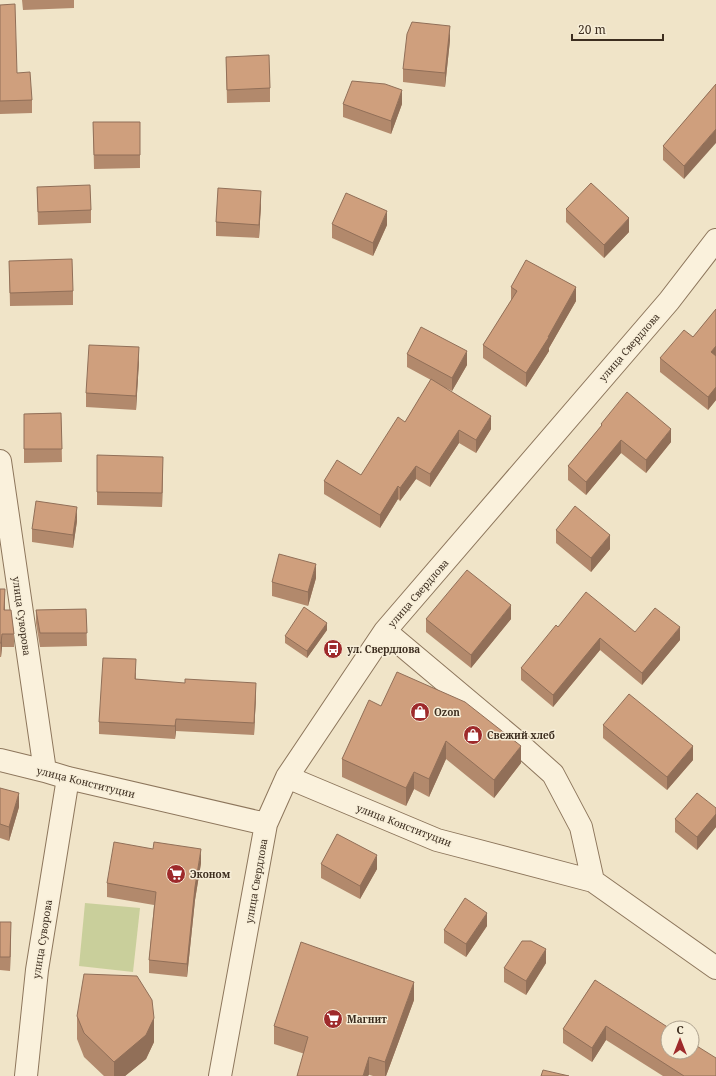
<svg xmlns="http://www.w3.org/2000/svg" width="716" height="1076" font-family="'Noto Serif',serif">
  <style>
    .green { fill: #c9cf9b }
    .lines { fill: none; stroke-linecap: round; stroke-linejoin: round }
    .street-casing { stroke: #8d765c; stroke-width: 24 }
    .street { stroke: #faf1dc; stroke-width: 22 }
    .wall { fill: #b2896c }
    .shaded-wall { fill: #916f58 }
    .building { fill: #cf9f7d; stroke: #916f58 }
    .labels { text-anchor: middle; stroke-width: 3; stroke-linejoin: round; paint-order: stroke }
    .street-label { font-size: 10px; fill: #3d2e20; stroke: #f7eed8 }
    .poi-label { font-size: 10px; font-weight: bold; fill: #3d2e20; stroke: #f7eed8; text-anchor: start }
  </style>
  <rect width="100%" height="100%" fill="#f0e4c8"/>
  <path class="green" d="M 85,903 L 140,908 L 133,972 L 79,966 Z"/>
  <g class="lines">
    <g class="street-casing">
      <path id="street" d="M 0,461 L 45,771
        M 385,631 L 516,741 L 553,774 L 581,827 L 593,881
        M 0,760 L 45,771 L 68,778 L 266,824
        M 287,777 L 437,840 L 593,881 L 716,968
        M 26,1076 L 37,970 L 68,778
        M 220,1076 L 266,824 L 287,777 L 385,631 L 669,301 L 716,240"/>
    </g>
    <use href="#street" class="street"/>
  </g>
  <path class="wall" d="M 22,0 L 74,0 L 74,8 L 23,10 Z
    M 0,5 L 17,73 L 32,100 L 32,113 L 0,114 Z
    M 450,40 L 445,87 L 403,82 L 403,69 Z
    M 226,57 L 270,88 L 270,102 L 227,103 Z
    M 716,84 L 684,179 L 663,160 L 663,146 Z
    M 343,104 L 402,104 L 391,134 L 343,117 Z
    M 93,122 L 140,122 L 140,168 L 94,169 Z
    M 37,187 L 91,210 L 91,223 L 38,225 Z
    M 261,204 L 259,238 L 216,236 L 216,222 Z
    M 566,209 L 629,232 L 604,258 L 566,222 Z
    M 332,224 L 387,225 L 373,256 L 332,238 Z
    M 9,261 L 73,291 L 73,305 L 10,306 Z
    M 511,287 L 576,301 L 549,348 L 549,351 L 526,387 L 483,358 L 483,345 L 511,301 Z
    M 716,309 L 716,400 L 708,410 L 660,372 L 660,358 L 693,337 Z
    M 407,354 L 467,365 L 452,391 L 446,388 L 491,429 L 476,453 L 459,443 L 430,487 L 416,479 L 400,501 L 398,499 L 380,528 L 324,494 L 324,481 L 361,475 L 405,422 L 431,380 L 407,367 Z
    M 139,361 L 136,410 L 86,407 L 86,393 Z
    M 61,413 L 62,462 L 24,463 L 24,414 Z
    M 601,424 L 671,442 L 646,473 L 621,453 L 586,495 L 568,480 L 568,466 L 601,426 Z
    M 97,455 L 163,470 L 162,507 L 97,505 Z
    M 77,521 L 73,548 L 32,542 L 32,529 Z
    M 556,530 L 610,549 L 591,572 L 556,543 Z
    M 316,578 L 308,606 L 272,596 L 272,582 Z
    M 0,589 L 5,603 L 5,610 L 14,634 L 14,647 L 2,647 L 1,657 L 0,657 Z
    M 86,609 L 87,646 L 40,647 L 36,623 L 36,610 Z
    M 426,619 L 511,619 L 471,668 L 426,632 Z
    M 558,627 L 635,632 L 680,640 L 642,685 L 600,650 L 553,707 L 521,680 L 521,668 Z
    M 327,630 L 307,658 L 285,643 L 285,636 Z
    M 136,672 L 136,679 L 256,695 L 254,735 L 176,731 L 175,739 L 99,734 L 99,722 Z
    M 381,706 L 521,763 L 494,798 L 446,759 L 429,797 L 414,789 L 406,806 L 342,777 L 342,759 Z
    M 603,725 L 693,760 L 667,790 L 603,738 Z
    M 0,788 L 19,807 L 9,841 L 0,838 Z
    M 716,808 L 716,827 L 697,850 L 675,832 L 675,819 Z
    M 201,863 L 195,900 L 187,977 L 149,973 L 149,960 L 154,905 L 107,897 L 107,883 Z
    M 321,864 L 377,869 L 360,899 L 321,878 Z
    M 0,922 L 11,936 L 10,971 L 0,970 Z
    M 487,926 L 466,957 L 444,943 L 444,930 Z
    M 546,963 L 526,995 L 504,982 L 504,968 Z
    M 595,980 L 716,1076 L 663,1076 L 606,1040 L 592,1062 L 563,1043 L 563,1029 Z
    M 414,1000 L 386,1076 L 373,1076 L 274,1044 L 274,1026 Z
    M 77,1016 L 154,1042 L 146,1059 L 125,1076 L 104,1076 L 84,1057 L 77,1039 Z"/>
  <path class="shaded-wall" d="M 450,26 L 450,40 L 445,87 L 445,73 Z
    M 402,90 L 402,104 L 391,134 L 391,121 Z
    M 716,129 L 716,143 L 684,179 L 684,166 Z
    M 261,191 L 261,204 L 259,238 L 259,225 Z
    M 387,211 L 387,225 L 373,256 L 373,243 Z
    M 629,218 L 629,232 L 604,258 L 604,245 Z
    M 576,287 L 576,301 L 549,348 L 549,351 L 526,387 L 526,373 L 548,337 Z
    M 716,346 L 716,359 L 711,352 Z
    M 139,347 L 139,361 L 136,410 L 136,396 Z
    M 467,351 L 467,365 L 452,391 L 452,378 Z
    M 716,387 L 716,400 L 708,410 L 708,397 Z
    M 491,416 L 491,429 L 476,453 L 476,440 Z
    M 671,429 L 671,442 L 646,473 L 646,460 Z
    M 459,430 L 459,443 L 430,487 L 430,474 Z
    M 621,440 L 621,453 L 586,495 L 586,482 Z
    M 163,457 L 163,470 L 162,507 L 162,493 Z
    M 416,466 L 416,479 L 400,501 L 400,488 Z
    M 398,486 L 398,499 L 380,528 L 380,515 Z
    M 77,507 L 77,521 L 73,548 L 73,535 Z
    M 610,535 L 610,549 L 591,572 L 591,558 Z
    M 316,564 L 316,578 L 308,606 L 308,592 Z
    M 5,589 L 5,603 L 4,624 L 4,610 Z
    M 511,605 L 511,619 L 471,668 L 471,655 Z
    M 327,623 L 327,630 L 307,658 L 307,651 Z
    M 680,627 L 680,640 L 642,685 L 642,673 Z
    M 2,634 L 2,647 L 1,657 L 1,643 Z
    M 600,638 L 600,650 L 553,707 L 553,695 Z
    M 256,683 L 256,695 L 254,735 L 254,723 Z
    M 176,719 L 176,731 L 175,739 L 175,726 Z
    M 446,741 L 446,759 L 429,797 L 429,779 Z
    M 521,746 L 521,763 L 494,798 L 494,780 Z
    M 693,746 L 693,760 L 667,790 L 667,777 Z
    M 414,772 L 414,789 L 406,806 L 406,788 Z
    M 19,793 L 19,807 L 9,841 L 9,827 Z
    M 716,814 L 716,827 L 697,850 L 697,837 Z
    M 201,849 L 201,863 L 195,900 L 187,977 L 187,964 L 195,887 Z
    M 377,855 L 377,869 L 360,899 L 360,886 Z
    M 487,913 L 487,926 L 466,957 L 466,944 Z
    M 11,922 L 11,936 L 10,971 L 10,957 Z
    M 546,949 L 546,963 L 526,995 L 526,981 Z
    M 414,982 L 414,1000 L 386,1076 L 385,1076 L 385,1062 Z
    M 154,1018 L 154,1042 L 146,1059 L 125,1076 L 114,1076 L 114,1062 Z
    M 606,1026 L 606,1040 L 592,1062 L 592,1048 Z
    M 369,1057 L 369,1075 L 368,1076 L 363,1076 Z"/>
  <path class="building" d="M 15,4 L 17,73 L 30,72 L 32,100 L 0,101 L 0,5 Z
    M 412,22 L 450,26 L 445,73 L 403,69 L 407,34 Z
    M 269,55 L 270,88 L 227,90 L 226,57 Z
    M 352,81 L 385,84 L 402,90 L 391,121 L 343,104 Z
    M 716,84 L 716,129 L 684,166 L 663,146 Z
    M 93,122 L 140,122 L 140,155 L 94,155 Z
    M 591,183 L 629,218 L 604,245 L 566,209 Z
    M 90,185 L 91,210 L 38,212 L 37,187 Z
    M 218,188 L 261,191 L 259,225 L 216,222 Z
    M 346,193 L 387,211 L 373,243 L 332,224 Z
    M 72,259 L 73,291 L 10,293 L 9,261 Z
    M 526,260 L 576,287 L 548,337 L 549,337 L 526,373 L 483,345 L 517,291 L 511,287 Z
    M 716,309 L 716,346 L 711,352 L 716,356 L 716,387 L 708,397 L 660,358 L 684,330 L 693,337 Z
    M 421,327 L 467,351 L 452,378 L 407,354 Z
    M 89,345 L 139,347 L 136,396 L 86,393 Z
    M 431,379 L 491,416 L 476,440 L 459,430 L 430,474 L 416,466 L 400,488 L 398,486 L 380,515 L 324,481 L 337,460 L 361,475 L 398,417 L 405,422 Z
    M 627,392 L 671,429 L 646,460 L 621,440 L 586,482 L 568,466 L 602,425 L 601,424 Z
    M 61,413 L 62,449 L 24,449 L 24,414 Z
    M 97,455 L 163,457 L 162,493 L 97,492 Z
    M 36,501 L 77,507 L 73,535 L 32,529 Z
    M 575,506 L 610,535 L 591,558 L 556,530 Z
    M 279,554 L 316,564 L 308,592 L 272,582 Z
    M 467,570 L 511,605 L 471,655 L 426,619 Z
    M 0,589 L 5,589 L 4,610 L 11,610 L 14,634 L 2,634 L 1,643 L 0,643 Z
    M 586,592 L 635,632 L 655,608 L 680,627 L 642,673 L 600,638 L 553,695 L 521,668 L 556,625 L 558,627 Z
    M 304,607 L 327,623 L 307,651 L 285,636 Z
    M 86,609 L 87,633 L 40,633 L 36,610 Z
    M 103,658 L 136,659 L 135,679 L 185,683 L 185,679 L 256,683 L 254,723 L 176,719 L 175,726 L 99,722 Z
    M 397,672 L 465,702 L 521,746 L 494,780 L 446,741 L 429,779 L 414,772 L 406,788 L 342,759 L 369,700 L 381,706 Z
    M 629,694 L 693,746 L 667,777 L 603,725 Z
    M 0,788 L 19,793 L 9,827 L 0,824 Z
    M 697,793 L 716,808 L 716,814 L 697,837 L 675,819 Z
    M 337,834 L 377,855 L 360,886 L 321,864 Z
    M 114,842 L 153,849 L 154,842 L 201,849 L 195,887 L 187,964 L 149,960 L 156,892 L 107,883 Z
    M 465,898 L 487,913 L 466,944 L 444,930 Z
    M 0,922 L 11,922 L 10,957 L 0,957 Z
    M 522,941 L 531,941 L 546,949 L 526,981 L 504,968 Z
    M 301,942 L 414,982 L 385,1062 L 369,1057 L 363,1076 L 297,1076 L 308,1037 L 274,1026 Z
    M 84,974 L 137,976 L 152,1000 L 154,1018 L 146,1035 L 114,1062 L 84,1033 L 77,1016 Z
    M 595,980 L 669,1028 L 668,1028 L 668,1052 L 692,1052 L 692,1043 L 716,1058 L 716,1076 L 684,1076 L 606,1026 L 592,1048 L 563,1029 Z
    M 543,1070 L 569,1076 L 541,1076 Z"/>
  <defs>
    <g id="bus-disc" transform="scale(1)"><circle r="9.5" fill="#9e2a2b" stroke="#f7eed8"/><path d="M-5-6H5V4H4V6H2V4H-2V6H-4V4H-5ZM-3.5-4V0h7V-4ZM-3.5 1.2v1.5H-2V1.2ZM2 1.2v1.5H3.5V1.2Z" fill="#fff"/></g>
    <g id="shop-disc" transform="scale(1)"><circle r="9.5" fill="#9e2a2b" stroke="#f7eed8"/><path d="M-5-2.5h2.3a2.7 3.5 0 0 1 5.4 0H5L5.5 6h-11ZM-1.5-2.5h3a1.5 2.3 0 0 0-3 0Z" fill="#fff"/></g>
    <g id="supermarket-disc" transform="scale(1)"><circle r="9.5" fill="#9e2a2b" stroke="#f7eed8"/><path d="M-6-5.5h2.5l.6 2H6L4.5 2H-2.5L-4.4-4H-6ZM-1.5 3.2a1.3 1.3 0 1 0 .1 0ZM3 3.2a1.3 1.3 0 1 0 .1 0Z" fill="#fff"/></g>
  </defs>
  <g fill-rule="evenodd">
    <use href="#bus-disc" x="333" y="649"/>
    <use href="#shop-disc" x="420" y="712"/>
    <use href="#shop-disc" x="473" y="735"/>
    <use href="#supermarket-disc" x="176" y="874"/>
    <use href="#supermarket-disc" x="333" y="1019"/>
  </g>
  <g class="labels">
    <g class="street-label">
      <text transform="translate(629 347) rotate(-49)" y="4">улица Свердлова</text>
      <text transform="translate(418 593) rotate(-49)" y="4">улица Свердлова</text>
      <text transform="translate(22 616) rotate(82)" y="4">улица Суворова</text>
      <text transform="translate(86 782) rotate(14)" y="4">улица Конституции</text>
      <text transform="translate(404 825) rotate(21)" y="4">улица Конституции</text>
      <text transform="translate(256 881) rotate(-80)" y="4">улица Свердлова</text>
      <text transform="translate(42 939) rotate(-81)" y="4">улица Суворова</text>
    </g>
    <g class="poi-label">
      <text x="347" y="653">ул. Свердлова</text>
      <text x="434" y="716">Ozon</text>
      <text x="487" y="739">Свежий хлеб</text>
      <text x="190" y="878">Эконом</text>
      <text x="347" y="1023">Магнит</text>
    </g>
  </g>
  <g transform="translate(680 1040)"><circle r="19" fill="#f7eed8" stroke="#ada18e"/>
  <path d="M0-3L7 15L0 10L-7 15Z" fill="#9e2a2b"/>
  <text y="-6" font-size="11" font-weight="bold" text-anchor="middle" fill="#3d2e20">С</text>
  </g>
  <path d="M572 34v6h91v-6" fill="none" stroke="#3d2e20" stroke-width="2"/>
  <text x="578" y="34" font-size="12" fill="#3d2e20" stroke="#f7eed8" stroke-width="3" paint-order="stroke">20 m</text>
</svg>
